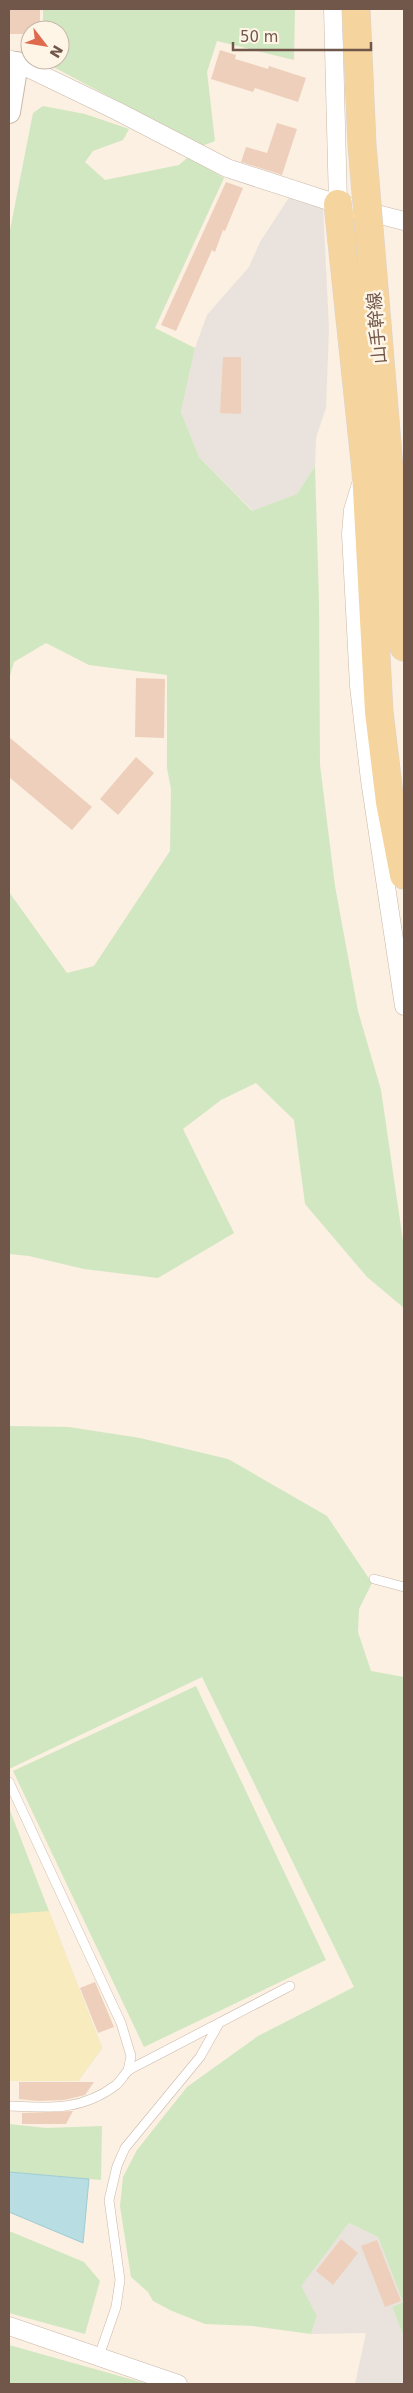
<svg xmlns="http://www.w3.org/2000/svg" width="413" height="2393" font-family="'DejaVu Sans','Noto Sans JP',sans-serif">
  <style>
    .industrial { fill: #eae3dd }
    .green { fill: #d1e7c1 }
    .sand { fill: #f8ebbe }
    .water { fill: #b8dde2; stroke: #9eccd4 }
    .building { fill: #eecfbb }
    .lines { fill: none; stroke-linecap: round; stroke-linejoin: round }
    .service-casing { stroke: #cab8a9; stroke-width: 10 }
    .minor-casing { stroke: #cab8a9; stroke-width: 19 }
    .tertiary-casing { stroke: #cab8a9; stroke-width: 24 }
    .primary-casing { stroke: #dad3d0; stroke-width: 29 }
    .service { stroke: #fff; stroke-width: 9 }
    .minor { stroke: #fff; stroke-width: 18 }
    .tertiary { stroke: #fff; stroke-width: 22 }
    .primary { stroke: #f6d49d; stroke-width: 28 }
    .primary-bridge-casing { stroke: #dad3d0; stroke-width: 29; stroke-linecap: butt }
    .primary-bridge { stroke: #f6d49d; stroke-width: 28 }
    .labels { text-anchor: middle; stroke-width: 5; stroke-linejoin: round; paint-order: stroke }
    .street-label { font-size: 18px; fill: #70574a; stroke: #fef5e7 }
  </style>
  <rect width="100%" height="100%" fill="#fbf0e1"/>
  <path class="industrial" d="M 290,196 L 323,206 L 329,329 L 326,408 L 316,438 L 315,466 L 297,494 L 253,511 L 199,457 L 181,412 L 195,348 L 207,315 L 249,267 L 260,242 Z
    M 349,2223 L 378,2237 L 403,2302 L 392,2307 L 404,2337 L 404,2384 L 355,2384 L 366,2333 L 311,2334 L 317,2316 L 300,2286 Z"/>
  <path class="green" d="M 43,9 L 295,9 L 294,60 L 217,41 L 207,72 L 215,141 L 202,146 L 44,62 L 60,60 L 60,30 L 43,30 Z
    M 43,106 L 85,114 L 129,129 L 123,140 L 93,151 L 85,162 L 105,180 L 179,165 L 188,157 L 224,178 L 155,328 L 195,348 L 181,412 L 199,457 L 252,511 L 297,494 L 315,466 L 319,602 L 320,765 L 335,886 L 358,1011 L 381,1090 L 404,1248 L 404,1308 L 367,1277 L 305,1204 L 294,1120 L 256,1083 L 221,1100 L 183,1129 L 234,1233 L 158,1278 L 84,1269 L 29,1256 L 9,1254 L 9,892 L 67,973 L 94,966 L 170,851 L 171,789 L 167,768 L 167,675 L 89,665 L 46,643 L 14,662 L 9,679 L 9,235 L 33,113 Z
    M 10,1426 L 69,1427 L 140,1438 L 228,1459 L 327,1516 L 372,1583 L 359,1609 L 358,1632 L 371,1671 L 404,1677 L 404,2337 L 392,2307 L 403,2302 L 378,2237 L 349,2223 L 301,2286 L 317,2316 L 311,2334 L 253,2326 L 205,2324 L 172,2311 L 153,2301 L 148,2292 L 131,2277 L 120,2206 L 123,2177 L 137,2150 L 187,2087 L 258,2036 L 354,1987 L 202,1677 L 9,1769 Z
    M 196,1686 L 326,1960 L 144,2047 L 13,1771 Z
    M 9,1808 L 102,2048 L 78,2081 L 9,2081 Z
    M 9,2124 L 46,2128 L 102,2126 L 101,2180 L 9,2172 Z
    M 9,2231 L 84,2262 L 100,2281 L 85,2334 L 9,2313 Z
    M 9,2345 L 148,2384 L 9,2384 Z"/>
  <path class="sand" d="M 49,1911 L 102,2048 L 78,2081 L 9,2081 L 9,1914 Z"/>
  <path class="water" d="M 9,2172 L 89,2179 L 83,2243 L 9,2212 Z"/>
  <path class="building" d="M 9,9 L 40,9 L 40,26 L 36,27 L 36,30 L 30,30 L 30,34 L 9,34 Z
    M 220,50 L 236,55 L 235,59 L 268,69 L 269,66 L 306,78 L 298,102 L 255,88 L 253,92 L 211,79 Z
    M 277,123 L 297,129 L 282,175 L 241,162 L 246,147 L 267,153 Z
    M 226,182 L 243,188 L 225,231 L 223,230 L 215,252 L 212,250 L 176,331 L 161,325 Z
    M 223,357 L 241,357 L 241,414 L 220,413 Z
    M 136,678 L 165,679 L 164,738 L 135,737 Z
    M 9,737 L 92,807 L 72,830 L 9,777 Z
    M 136,757 L 154,773 L 118,815 L 100,799 Z
    M 95,1982 L 114,2027 L 98,2033 L 80,1988 Z
    M 19,2082 L 94,2082 L 85,2095 L 64,2100 L 38,2101 L 19,2099 Z
    M 73,2111 L 66,2124 L 22,2124 L 22,2113 Z
    M 341,2239 L 358,2253 L 333,2285 L 316,2271 Z
    M 377,2240 L 401,2301 L 385,2307 L 361,2246 Z"/>
  <g class="lines">
    <g class="service-casing">
      <path id="service" d="M 374,1579 L 404,1587
        M 9,1782 L 121,2023 L 131,2056 L 128,2071
        M 9,2106 C 49,2108 82,2111 116,2085 C 121,2081 124,2074 129,2070 C 134,2067 140,2064 146,2061 L 290,1986
        M 99,2356 L 116,2307 L 120,2280 L 109,2200 L 117,2166 L 125,2148 L 200,2057 L 218,2025"/>
    </g>
    <g class="minor-casing">
      <path id="minor" d="M 333,9 L 338,204
        M 9,59 L 117,111 L 227,168 L 338,204 L 404,221
        M 361,484 L 353,510 L 351,534 L 359,686 L 370,780 L 404,1006
        M 9,2326 L 178,2384"/>
    </g>
    <g class="tertiary-casing">
      <path id="tertiary" d="M 9,112 L 17,63"/>
    </g>
    <g class="primary-casing">
      <path id="primary" d="M 338,204 L 366,471 L 379,712 L 390,802 L 404,875
        M 372,264 L 404,647"/>
    </g>
    <use href="#service" class="service"/>
    <use href="#minor" class="minor"/>
    <use href="#tertiary" class="tertiary"/>
    <use href="#primary" class="primary"/>
    <g class="primary-bridge-casing">
      <path id="primary-bridge" d="M 356,9 L 362,145 L 372,264"/>
    </g>
    <use href="#primary-bridge" class="primary-bridge"/>
  </g>
  <g class="labels">
    <g class="street-label">
      <text transform="translate(377 328) rotate(-95)" y="6">山手幹線</text>
    </g>
  </g>
  <rect width="413" height="2393" fill="none" stroke="#70574a" stroke-width="20"/>
  <g transform="translate(45 45) rotate(121)"><circle r="24" fill="#fef5e7" stroke="#c5b6a8"/>
  <path d="M0-4L9 19L0 12L-9 19Z" fill="#de6b4d"/>
  <text y="-8" font-size="14" font-weight="bold" text-anchor="middle" fill="#70574a">N</text>
  </g>
  <path d="M233 42v8h138v-8" fill="none" stroke="#70574a" stroke-width="2.5"/>
  <text x="240" y="42" font-size="15" fill="#70574a" stroke="#fef5e7" stroke-width="4" paint-order="stroke">50 m</text>
</svg>
